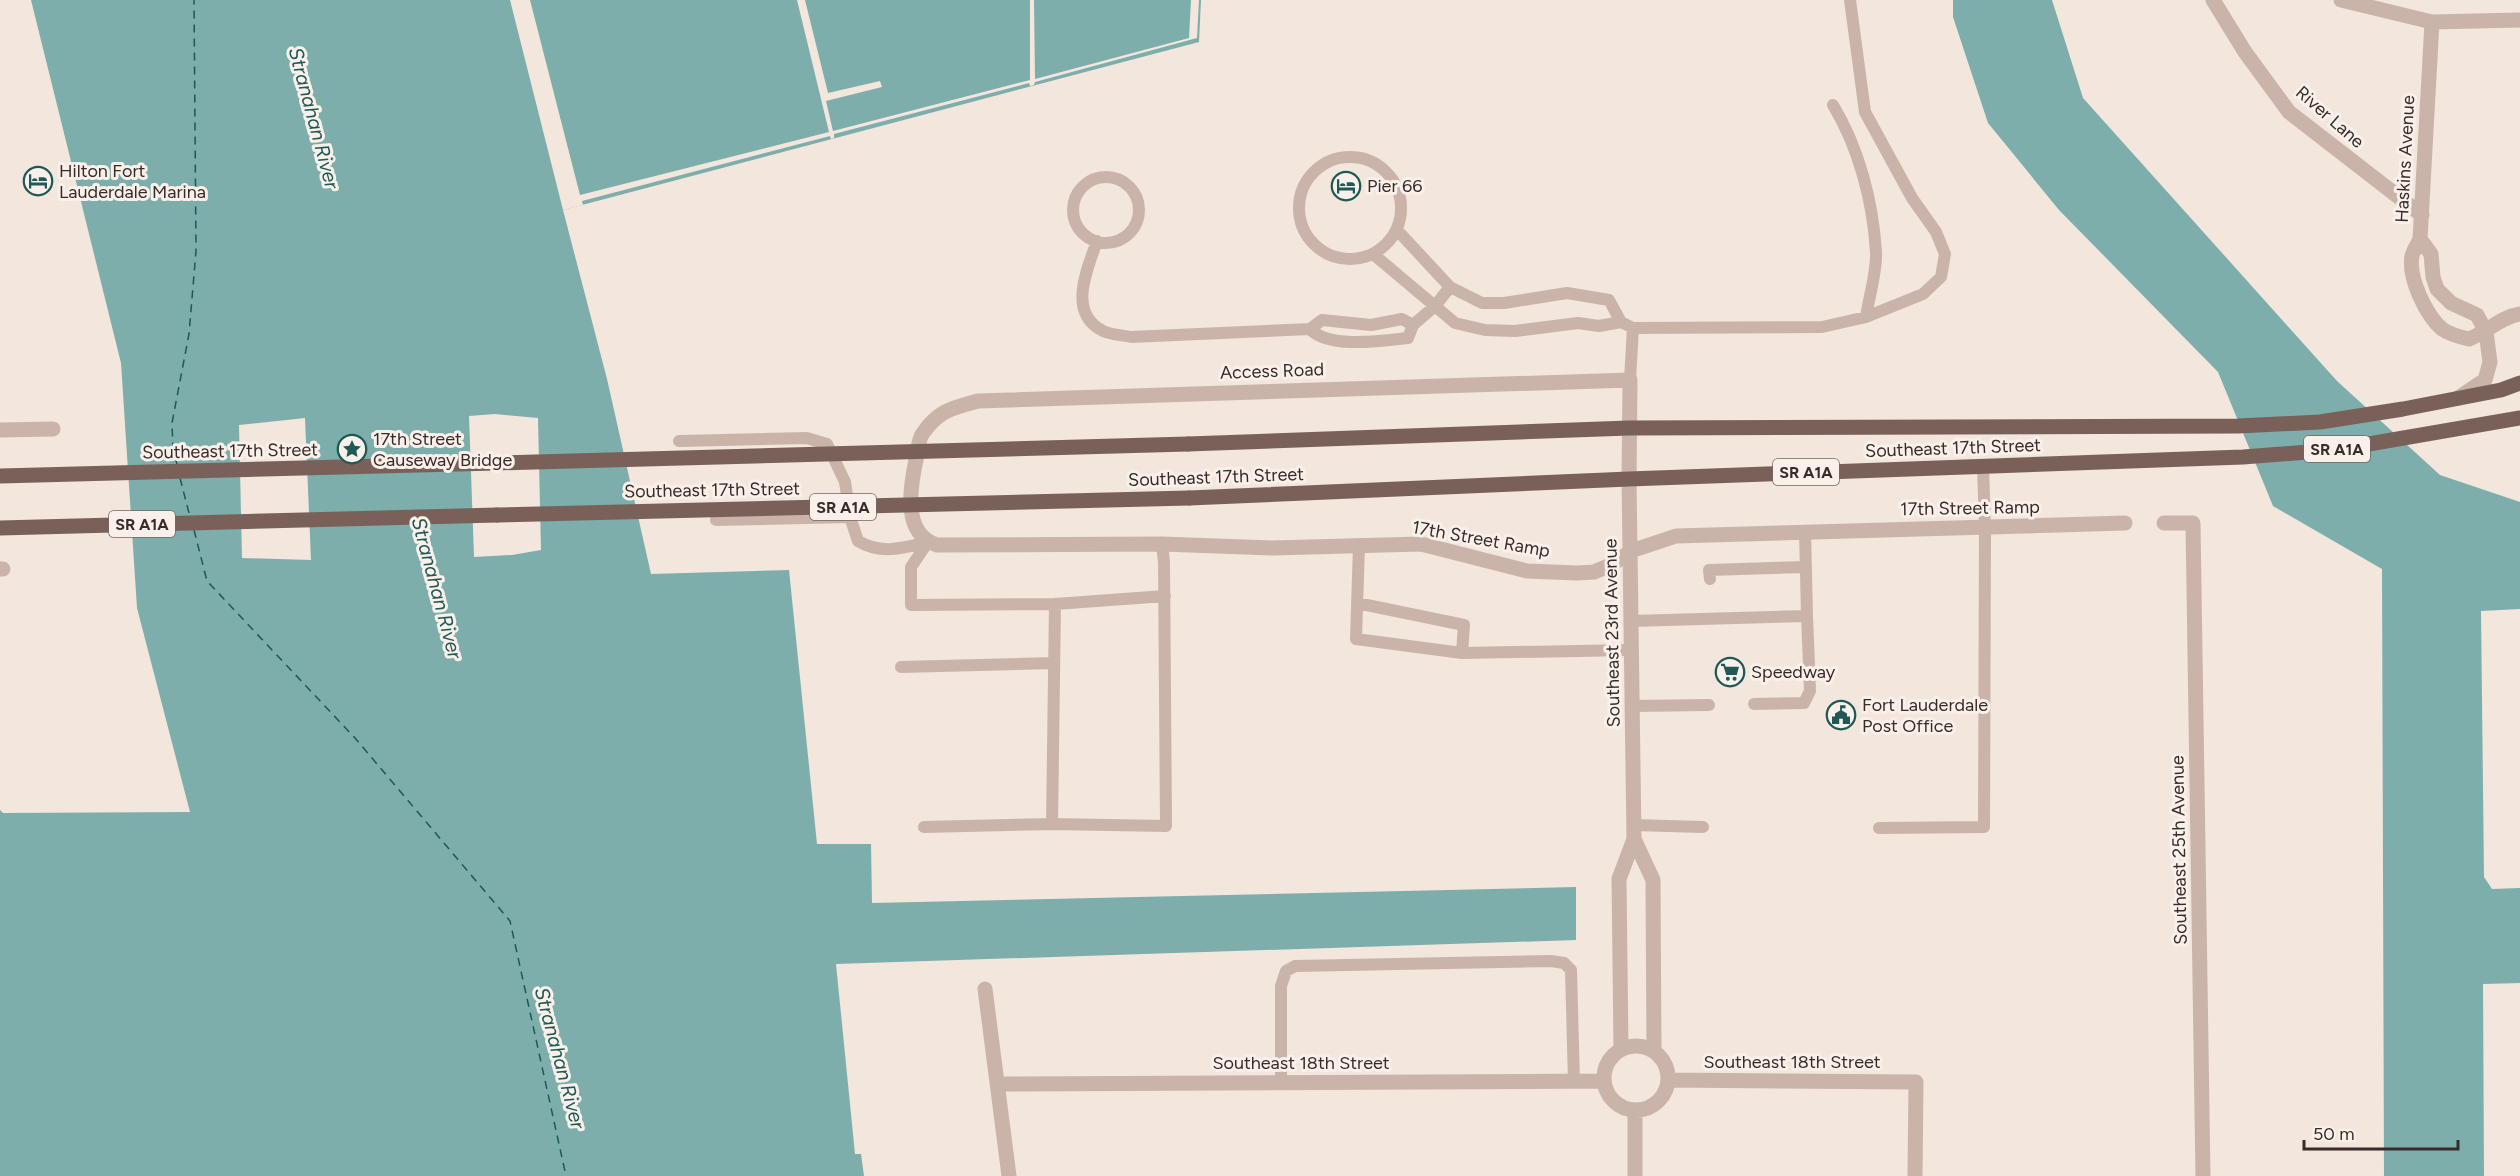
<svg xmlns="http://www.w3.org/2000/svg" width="2520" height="1176" font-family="Figtree,sans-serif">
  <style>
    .water { fill: #7daeab }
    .pier { fill: #f2e6dd }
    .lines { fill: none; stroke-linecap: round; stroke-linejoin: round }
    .ferry { stroke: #1f5855; stroke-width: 1.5; stroke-dasharray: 8 6; stroke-linecap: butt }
    .service { stroke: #cab4a9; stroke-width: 12 }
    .minor { stroke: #cab4a9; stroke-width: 15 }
    .primary { stroke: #79615a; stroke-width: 15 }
    .primary-bridge { stroke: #79615a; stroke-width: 15 }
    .labels { text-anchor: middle; stroke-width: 6; stroke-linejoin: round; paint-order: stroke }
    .shield { fill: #f9f0ea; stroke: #716763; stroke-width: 1.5 }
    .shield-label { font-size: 16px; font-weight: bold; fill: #372c29 }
    .street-label { font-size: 18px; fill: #372c29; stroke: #f9f0ea }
    .poi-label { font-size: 18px; fill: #372c29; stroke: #f9f0ea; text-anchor: start }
    .water-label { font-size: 20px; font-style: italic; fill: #1f5855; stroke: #f9f0ea }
  </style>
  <rect width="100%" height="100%" fill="#f2e6dd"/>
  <path class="water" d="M 31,0 L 1201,0 L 1199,42 L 563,210 L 607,379 L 651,574 L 789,570 L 817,844 L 871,844 L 872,903 L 1576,887 L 1576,940 L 836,964 L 855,1154 L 861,1154 L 864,1176 L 0,1176 L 0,810 L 3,813 L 190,812 L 137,608 L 121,363 Z
    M 1953,0 L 2052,0 L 2083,98 L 2337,381 L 2440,475 L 2520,502 L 2520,609 L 2481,611 L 2484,877 L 2492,889 L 2520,888 L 2520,983 L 2483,984 L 2484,1176 L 2384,1176 L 2382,569 L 2273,506 L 2218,372 L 2059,210 L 1988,123 L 1953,17 Z"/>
  <path class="pier" d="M 510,0 L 530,0 L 580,195 L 829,132 L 797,0 L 805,0 L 828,93 L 880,81 L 882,87 L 826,101 L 833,131 L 1030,80 L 1030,0 L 1034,0 L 1035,79 L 1189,38 L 1191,0 L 1199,0 L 1197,38 L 1035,82 L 1034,85 L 1030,86 L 1029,83 L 834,134 L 834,138 L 831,139 L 830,136 L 582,201 L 583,205 L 563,210 Z
    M 495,414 L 538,418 L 541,550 L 512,555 L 474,557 L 469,416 Z
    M 305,418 L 311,560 L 242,558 L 239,425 Z"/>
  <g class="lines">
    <path class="ferry" d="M 177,464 L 173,450 L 172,423 L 189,334 L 196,251 L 194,0
      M 180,478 L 190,517
      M 194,530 L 207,581 L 355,738 L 510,921 L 566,1176"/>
    <path class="service" d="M 1833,105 C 1859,148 1873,202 1876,252 C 1877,272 1869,296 1866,317
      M1299 208a51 51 0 1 1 102 0a51 51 0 1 1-102 0Z
      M1073 210a33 33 0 1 1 66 0a33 33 0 1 1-66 0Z
      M 1397,230 L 1450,287 L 1482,303 L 1504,303 L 1567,293 L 1609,300 L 1621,322 L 1633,328 L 1822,327 L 1866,317 L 1923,294 L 1941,277 L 1945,254 L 1936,232 L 1912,198 L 1865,112 L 1850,0
      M 1097,241 C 1087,270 1067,313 1103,331 C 1111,335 1122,335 1131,337 L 1310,329
      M 1373,254 L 1455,323 L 1485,330 L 1515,331 L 1578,323 L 1599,326 L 1621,322
      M 1413,325 L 1402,319 L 1371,325 L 1322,320 L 1310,329 C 1329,349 1381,341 1408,338 L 1413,325 L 1435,306 L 1450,287
      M 1630,380 L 1633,328
      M 679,441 L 807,438 L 827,444 L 845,482 L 850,515
      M 716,520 L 850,517 L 858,541 C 881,555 903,548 928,542
      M 928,542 L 911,567 L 911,605 L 1055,604 L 1165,596
      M 1359,545 L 1356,639 L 1462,653 L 1631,650
      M 1710,579 L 1709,570 L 1806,567
      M 1357,603 L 1464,625 L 1462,653
      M 1631,621 L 1807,616 L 1805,531
      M 901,667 L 1054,663
      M 1754,704 L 1804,703 L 1810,691 L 1807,616
      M 1632,706 L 1709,705
      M 1052,824 L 1055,604
      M 1633,825 L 1703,827
      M 924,827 L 1052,824 L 1166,826 L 1164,562 L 1162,544
      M 1879,828 L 1984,827 L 1985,527 L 1983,466
      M 1281,1083 L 1281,986 L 1286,971 L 1295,966 L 1551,961 L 1564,963 L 1571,970 L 1574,1082"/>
    <path class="minor" d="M 2213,0 L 2245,52 L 2289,112 L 2422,215
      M 2341,0 L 2432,22 L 2520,20
      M 2432,22 L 2420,239 L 2431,254 L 2433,277 L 2437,289 L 2451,303 L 2477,315 L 2486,332 L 2490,362 L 2485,380 L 2458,398
      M 2420,239 C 2418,244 2413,251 2412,256 C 2408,278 2426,315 2442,329 C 2449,334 2460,337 2469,339 C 2487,332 2501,317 2520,314
      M 0,430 L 53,429
      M 2164,523 L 2193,523 L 2203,1176
      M 0,569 L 3,569
      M 1634,839 L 1653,880 L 1654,1051
      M 985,989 L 1009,1176
      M1604 1078a32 32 0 1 1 64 0a32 32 0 1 1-64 0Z
      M 1621,1049 L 1619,879 L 1634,839 L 1629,479 L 1630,380 L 978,401 C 953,408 939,410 923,433 C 918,439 918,452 916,460 C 910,488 902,534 937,545 L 1162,544 L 1272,548 L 1421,544 L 1527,571 L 1577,573 L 1594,572 L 1613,564 L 1631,551 L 1676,536 L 2125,523
      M 1668,1080 L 1916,1082 L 1915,1176
      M 998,1084 L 1604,1081
      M 1635,1110 L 1635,1176"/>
    <path class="primary" d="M 1188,444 L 1629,428 L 2238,426 L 2320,422 L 2403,409 L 2501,390 L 2520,383
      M 0,476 L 496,463
      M 1189,498 L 1629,479 L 2243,457 L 2334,450 L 2520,418
      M 0,528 L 497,515"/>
    <path class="primary-bridge" d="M 496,463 L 1188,444
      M 497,515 L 1189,498"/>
  </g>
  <defs>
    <g id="hotel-ring" transform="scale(1.5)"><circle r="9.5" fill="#f9f0ea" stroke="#1f5855" stroke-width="1.5"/><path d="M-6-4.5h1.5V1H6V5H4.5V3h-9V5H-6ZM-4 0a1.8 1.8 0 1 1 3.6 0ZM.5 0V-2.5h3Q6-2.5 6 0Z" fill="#1f5855"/></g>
    <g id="sight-ring" transform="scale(1.5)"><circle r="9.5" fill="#f9f0ea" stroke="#1f5855" stroke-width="1.5"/><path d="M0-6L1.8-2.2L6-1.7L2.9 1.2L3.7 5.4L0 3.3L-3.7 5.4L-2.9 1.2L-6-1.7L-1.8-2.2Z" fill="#1f5855"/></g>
    <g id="supermarket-ring" transform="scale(1.5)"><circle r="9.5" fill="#f9f0ea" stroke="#1f5855" stroke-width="1.5"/><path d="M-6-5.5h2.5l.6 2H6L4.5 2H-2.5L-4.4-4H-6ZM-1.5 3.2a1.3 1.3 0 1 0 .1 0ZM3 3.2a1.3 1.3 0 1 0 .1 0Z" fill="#1f5855"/></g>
    <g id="civic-ring" transform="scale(1.5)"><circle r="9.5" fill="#f9f0ea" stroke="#1f5855" stroke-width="1.5"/><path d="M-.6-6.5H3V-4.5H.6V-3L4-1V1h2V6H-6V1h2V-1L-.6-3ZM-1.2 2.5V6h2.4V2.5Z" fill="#1f5855"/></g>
  </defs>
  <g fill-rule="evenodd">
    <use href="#hotel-ring" x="38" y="181"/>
    <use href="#hotel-ring" x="1346" y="186"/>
    <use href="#sight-ring" x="352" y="449"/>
    <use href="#supermarket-ring" x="1730" y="672"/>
    <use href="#civic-ring" x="1841" y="715"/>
  </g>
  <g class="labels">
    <g class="shield">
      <rect x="2304" y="436" width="66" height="26" rx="4.5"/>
      <rect x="1773" y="459" width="66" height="26" rx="4.5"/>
      <rect x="810" y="494" width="66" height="26" rx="4.5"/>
      <rect x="109" y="511" width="66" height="26" rx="4.5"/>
    </g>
    <g class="shield-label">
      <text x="2337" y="455">SR A1A</text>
      <text x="1806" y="478">SR A1A</text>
      <text x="843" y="513">SR A1A</text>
      <text x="142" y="530">SR A1A</text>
    </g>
    <g class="street-label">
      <text transform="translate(2330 117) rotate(41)" y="6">River Lane</text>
      <text transform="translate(2405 159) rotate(-87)" y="6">Haskins Avenue</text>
      <text transform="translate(1272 371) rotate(-2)" y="6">Access Road</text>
      <text transform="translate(1953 448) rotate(-2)" y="6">Southeast 17th Street</text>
      <text transform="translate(230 451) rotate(-1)" y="6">Southeast 17th Street</text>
      <text transform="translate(1216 477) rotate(-2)" y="6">Southeast 17th Street</text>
      <text transform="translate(712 490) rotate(-1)" y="6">Southeast 17th Street</text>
      <text transform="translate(1970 508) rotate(-1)" y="6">17th Street Ramp</text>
      <text transform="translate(1481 539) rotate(10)" y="6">17th Street Ramp</text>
      <text transform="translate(1612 633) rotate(-91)" y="6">Southeast 23rd Avenue</text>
      <text transform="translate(2179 850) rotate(-91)" y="6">Southeast 25th Avenue</text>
      <text x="1792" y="1068">Southeast 18th Street</text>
      <text x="1301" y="1069">Southeast 18th Street</text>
    </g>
    <g class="poi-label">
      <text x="59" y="177">Hilton Fort<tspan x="59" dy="21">Lauderdale Marina</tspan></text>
      <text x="1367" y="192">Pier 66</text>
      <text x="373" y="445">17th Street<tspan x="373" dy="21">Causeway Bridge</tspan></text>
      <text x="1751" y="678">Speedway</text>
      <text x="1862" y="711">Fort Lauderdale<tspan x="1862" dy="21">Post Office</tspan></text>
    </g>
    <g class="water-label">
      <text transform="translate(314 118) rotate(75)" y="7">Stranahan River</text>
      <text transform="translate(437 588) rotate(75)" y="7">Stranahan River</text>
      <text transform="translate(560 1058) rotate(75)" y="7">Stranahan River</text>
    </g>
  </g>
  <path d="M2304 1140v9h154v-9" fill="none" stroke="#372c29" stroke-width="3"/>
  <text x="2313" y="1140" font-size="18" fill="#372c29" stroke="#f9f0ea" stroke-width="4.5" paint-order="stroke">50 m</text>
</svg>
